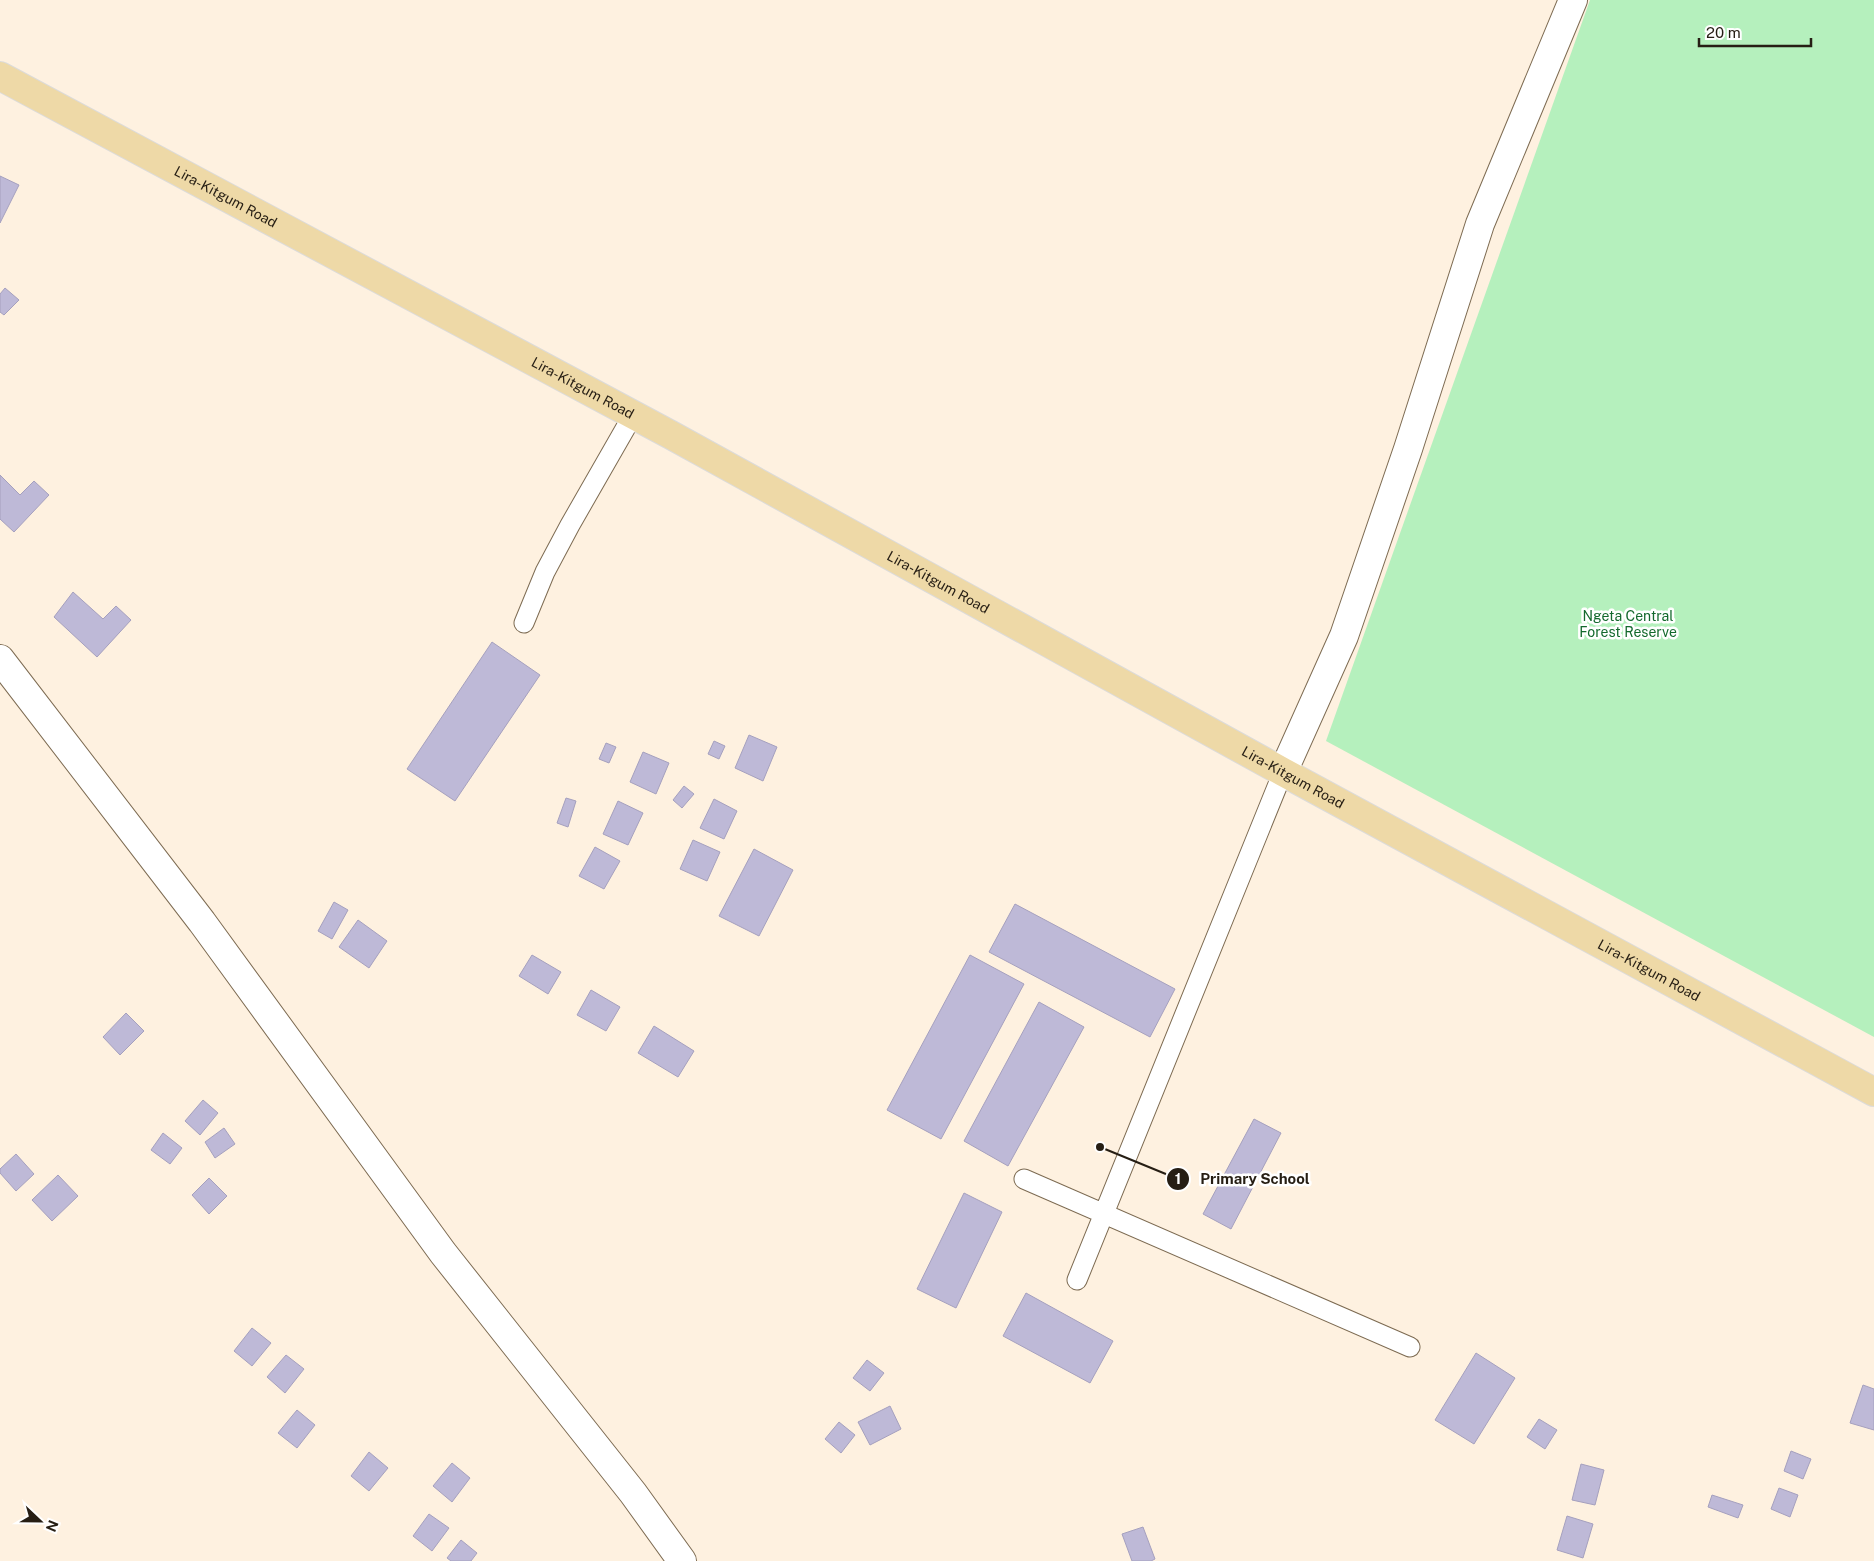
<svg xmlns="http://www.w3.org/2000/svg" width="1874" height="1561" font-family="'Public Sans',sans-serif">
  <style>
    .green { fill: #b5f0bd }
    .building { fill: #beb9d7; stroke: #a5a0be }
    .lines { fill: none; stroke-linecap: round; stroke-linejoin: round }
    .lane-casing { stroke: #7d6b52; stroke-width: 21 }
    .street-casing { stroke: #7d6b52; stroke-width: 30 }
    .secondary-casing { stroke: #7d6b52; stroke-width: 30 }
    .primary-casing { stroke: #dcdbd9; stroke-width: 30 }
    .lane { stroke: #fff; stroke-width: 19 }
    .street { stroke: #fff; stroke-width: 28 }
    .secondary { stroke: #fff; stroke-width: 28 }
    .primary { stroke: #eed9a7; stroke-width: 28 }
    .labels { text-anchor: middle; stroke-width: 5; stroke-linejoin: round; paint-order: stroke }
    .street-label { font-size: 14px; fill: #261e14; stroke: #fff }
    .park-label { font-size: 14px; fill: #13692d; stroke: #fff }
    .leader { fill: none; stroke: #261e14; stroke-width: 2 }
    .callout-dot { fill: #261e14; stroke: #fff; stroke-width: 2 }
    .mark-label { font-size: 15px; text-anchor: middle; font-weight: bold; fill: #fff }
    .callout-label { font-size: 15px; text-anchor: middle; font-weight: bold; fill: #261e14; stroke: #fff; stroke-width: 5; stroke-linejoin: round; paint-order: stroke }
  </style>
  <rect width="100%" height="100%" fill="#fef1e0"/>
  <path class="green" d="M 1590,0 L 1874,0 L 1874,1037 L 1326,741 Z"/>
  <path class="building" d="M 0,176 L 19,185 L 0,223 Z
    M 5,288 L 19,300 L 4,315 L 0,312 L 0,294 Z
    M 0,475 L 20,495 L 34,481 L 49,495 L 14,532 L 0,519 Z
    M 73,592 L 103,619 L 116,606 L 131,620 L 97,657 L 54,617 Z
    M 492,642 L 540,675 L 455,801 L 407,769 Z
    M 749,735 L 777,747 L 763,781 L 735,768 Z
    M 714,741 L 725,746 L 719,759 L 708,754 Z
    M 606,743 L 616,747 L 609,763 L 599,759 Z
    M 643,752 L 669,763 L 656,794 L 630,782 Z
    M 684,786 L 694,794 L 682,808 L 673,800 Z
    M 566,798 L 576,801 L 568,827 L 557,823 Z
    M 714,799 L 737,811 L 724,839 L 700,828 Z
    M 618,801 L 643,813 L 628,845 L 603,834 Z
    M 693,840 L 720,852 L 707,881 L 680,869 Z
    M 595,847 L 620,861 L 604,889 L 579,876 Z
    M 754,849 L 793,870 L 759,936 L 719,916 Z
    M 334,902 L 348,910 L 332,939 L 318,931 Z
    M 1015,904 L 1175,989 L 1150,1037 L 989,952 Z
    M 358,920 L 387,941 L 369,968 L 339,947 Z
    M 532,955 L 561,972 L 548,994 L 519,976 Z
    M 970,955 L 1024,984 L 941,1139 L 887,1110 Z
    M 591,990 L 620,1007 L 606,1031 L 577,1015 Z
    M 1039,1002 L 1084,1027 L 1008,1166 L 964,1141 Z
    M 126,1013 L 144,1031 L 120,1055 L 103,1037 Z
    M 654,1026 L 694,1051 L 678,1077 L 638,1053 Z
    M 203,1100 L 218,1113 L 200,1135 L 185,1121 Z
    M 1254,1119 L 1281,1133 L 1231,1229 L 1203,1214 Z
    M 224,1128 L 235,1144 L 215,1158 L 205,1142 Z
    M 163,1133 L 182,1148 L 170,1164 L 151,1150 Z
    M 16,1154 L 34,1174 L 16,1191 L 0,1173 L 0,1169 Z
    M 58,1175 L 78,1196 L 52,1221 L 32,1200 Z
    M 209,1178 L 227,1196 L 209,1214 L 192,1195 Z
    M 964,1193 L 1002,1212 L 956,1308 L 917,1289 Z
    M 1026,1293 L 1113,1341 L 1090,1383 L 1003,1336 Z
    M 252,1328 L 271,1343 L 252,1366 L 234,1351 Z
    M 1476,1353 L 1515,1378 L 1474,1444 L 1435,1420 Z
    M 286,1355 L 304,1369 L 285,1393 L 267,1377 Z
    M 867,1360 L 884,1373 L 870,1391 L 853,1378 Z
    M 1863,1385 L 1874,1389 L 1874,1430 L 1850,1423 Z
    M 890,1406 L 901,1429 L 870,1445 L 858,1422 Z
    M 297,1410 L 315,1425 L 297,1448 L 278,1433 Z
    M 1539,1419 L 1557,1430 L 1545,1449 L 1527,1437 Z
    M 839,1422 L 855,1435 L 841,1453 L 825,1439 Z
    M 1791,1451 L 1811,1459 L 1803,1479 L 1784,1471 Z
    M 369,1452 L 388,1468 L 369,1491 L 351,1476 Z
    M 452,1463 L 470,1478 L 452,1502 L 433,1486 Z
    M 1581,1464 L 1604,1470 L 1595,1505 L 1572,1500 Z
    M 1779,1488 L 1798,1495 L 1790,1517 L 1771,1509 Z
    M 1712,1495 L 1743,1505 L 1738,1518 L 1708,1507 Z
    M 429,1514 L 449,1528 L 432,1551 L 413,1536 Z
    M 1567,1516 L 1593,1524 L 1583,1558 L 1557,1550 Z
    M 1143,1527 L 1155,1559 L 1151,1561 L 1132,1561 L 1122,1534 Z
    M 461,1540 L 477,1553 L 471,1561 L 451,1561 L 447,1558 Z"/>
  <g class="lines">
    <g class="lane-casing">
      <path id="lane" d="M 524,623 L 545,572 L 570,525 L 633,415
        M 1024,1179 L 1410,1347
        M 1077,1280 L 1283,772"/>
    </g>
    <g class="street-casing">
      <path id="street" d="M 1283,772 L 1344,636 L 1408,449 L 1480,224 L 1573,0"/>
    </g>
    <g class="secondary-casing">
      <path id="secondary" d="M 0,659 L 202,922 L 443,1253 L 633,1493 L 682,1561"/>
    </g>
    <g class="primary-casing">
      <g id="primary">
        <path id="s1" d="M 0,76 L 671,435 L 1283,772 L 1874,1092"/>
      </g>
    </g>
    <use href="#lane" class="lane"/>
    <use href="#street" class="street"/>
    <use href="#secondary" class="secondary"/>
    <use href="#primary" class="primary"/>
  </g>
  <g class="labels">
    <g class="street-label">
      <text dy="5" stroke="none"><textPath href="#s1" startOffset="256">Lira-Kitgum Road</textPath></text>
      <text dy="5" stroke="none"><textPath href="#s1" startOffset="661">Lira-Kitgum Road</textPath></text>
      <text dy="5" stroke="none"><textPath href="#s1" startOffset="1066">Lira-Kitgum Road</textPath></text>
      <text dy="5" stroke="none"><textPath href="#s1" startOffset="1471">Lira-Kitgum Road</textPath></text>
      <text dy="5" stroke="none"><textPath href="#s1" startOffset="1876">Lira-Kitgum Road</textPath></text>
    </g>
    <g class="park-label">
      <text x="1628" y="621">Ngeta Central<tspan x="1628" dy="16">Forest Reserve</tspan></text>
    </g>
  </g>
  <path class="leader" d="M1100 1147L1178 1179"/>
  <g class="callout-dot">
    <circle cx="1100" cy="1147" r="5"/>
    <circle cx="1178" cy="1179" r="12"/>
  </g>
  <g class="mark-label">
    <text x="1178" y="1184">1</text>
  </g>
  <g class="callout-label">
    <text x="1255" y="1184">Primary School</text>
  </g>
  <g transform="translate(40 1521) rotate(112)" stroke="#ffffff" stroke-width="4" paint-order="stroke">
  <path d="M0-4L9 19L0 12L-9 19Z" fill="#261e14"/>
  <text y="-8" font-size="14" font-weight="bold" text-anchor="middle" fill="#261e14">N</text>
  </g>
  <path d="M1699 38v8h112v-8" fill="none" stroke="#261e14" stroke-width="2.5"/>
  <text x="1706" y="38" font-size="15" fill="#261e14" stroke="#ffffff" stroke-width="4" paint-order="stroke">20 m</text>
</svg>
